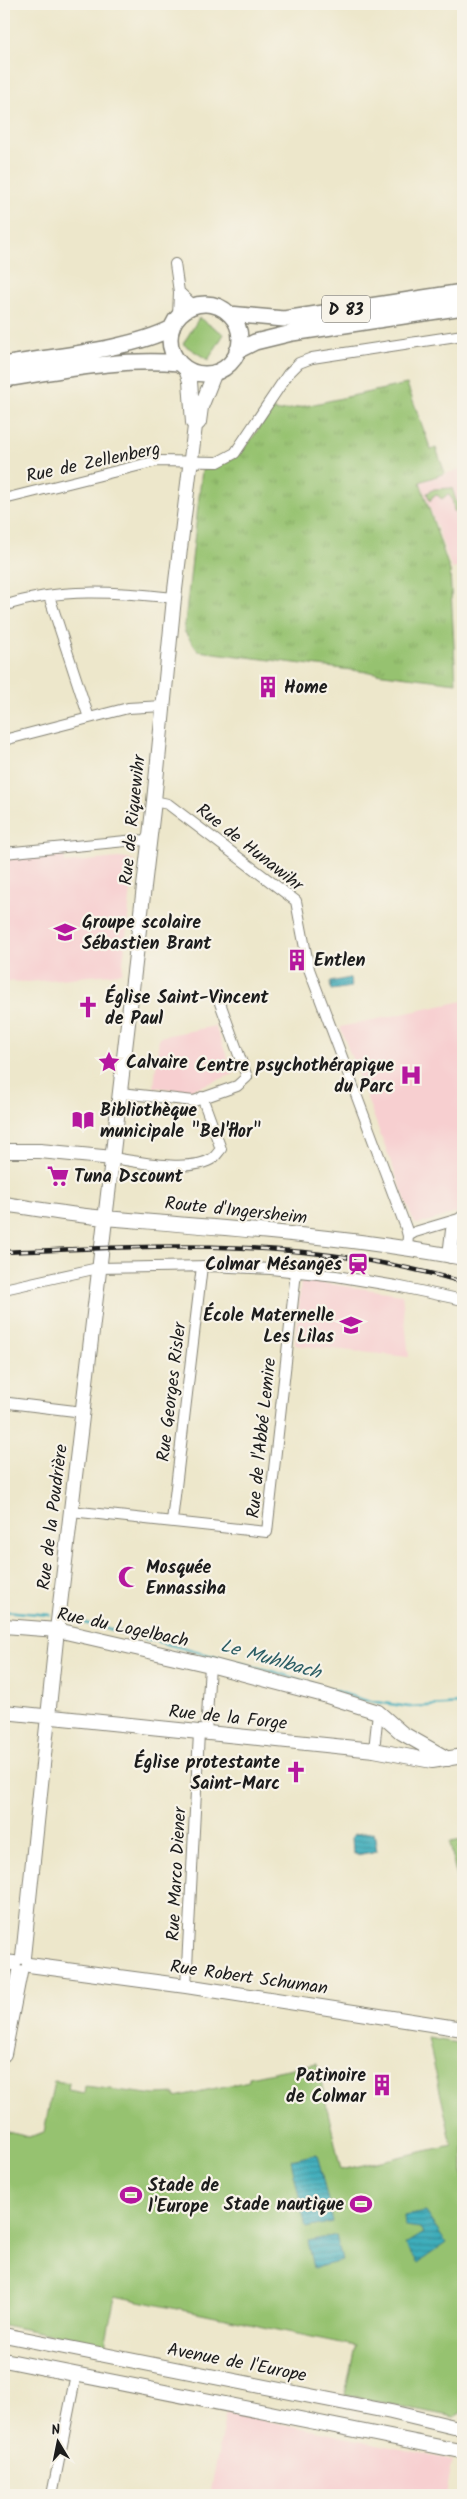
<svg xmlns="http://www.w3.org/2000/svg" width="467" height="2499" font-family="Kalam,sans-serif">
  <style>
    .built { fill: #f7cfd0 }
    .grass { fill: #96c26f; stroke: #596f46 }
    .park { fill: url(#park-tufts); stroke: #596f46 }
    .garden { fill: url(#garden-dots); stroke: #596f46 }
    .water { fill: url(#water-rules); stroke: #2d646c }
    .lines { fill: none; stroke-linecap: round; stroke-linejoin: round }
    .stream { stroke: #3eadbb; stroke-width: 2.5 }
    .street-casing { stroke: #848274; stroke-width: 12 }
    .secondary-casing { stroke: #848274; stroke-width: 16 }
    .primary-casing { stroke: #848274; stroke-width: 18 }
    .street { stroke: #fff; stroke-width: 10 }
    .secondary { stroke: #fff; stroke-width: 14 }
    .primary { stroke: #fff; stroke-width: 15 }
    .rail-casing { stroke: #1c1c1c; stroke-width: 4.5 }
    .rail { stroke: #f7f3e8; stroke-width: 2.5; stroke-dasharray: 8; stroke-linecap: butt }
    .labels { text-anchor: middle; stroke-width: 4.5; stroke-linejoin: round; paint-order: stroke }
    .shield { fill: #f7f3e8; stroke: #5e5c59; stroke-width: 1 }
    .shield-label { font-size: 16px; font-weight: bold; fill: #1c1c1c }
    .street-label { font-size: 18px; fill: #1c1c1c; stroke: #f7f3e8 }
    .poi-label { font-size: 18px; font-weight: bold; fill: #1c1c1c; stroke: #f7f3e8; text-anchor: start }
    .water-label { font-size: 19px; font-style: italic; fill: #2b5d64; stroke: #f7f3e8 }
  </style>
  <defs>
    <pattern id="park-tufts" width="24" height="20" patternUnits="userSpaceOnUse" patternTransform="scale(1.25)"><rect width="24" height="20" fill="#96c26f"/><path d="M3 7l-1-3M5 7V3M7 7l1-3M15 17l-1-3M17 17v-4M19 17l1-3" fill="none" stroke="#81a660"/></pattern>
    <pattern id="garden-dots" width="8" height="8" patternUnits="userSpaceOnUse" patternTransform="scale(1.25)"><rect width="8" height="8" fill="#96c26f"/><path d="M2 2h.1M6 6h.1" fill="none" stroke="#81a660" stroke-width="1.8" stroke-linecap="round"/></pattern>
    <pattern id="water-rules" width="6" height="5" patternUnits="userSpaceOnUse" patternTransform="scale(1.25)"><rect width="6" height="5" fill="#3eadbb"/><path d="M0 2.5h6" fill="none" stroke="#338c97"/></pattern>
  </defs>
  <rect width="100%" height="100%" fill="#f7f3e8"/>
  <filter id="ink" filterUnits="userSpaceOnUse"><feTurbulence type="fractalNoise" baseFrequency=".02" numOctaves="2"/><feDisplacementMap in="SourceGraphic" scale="10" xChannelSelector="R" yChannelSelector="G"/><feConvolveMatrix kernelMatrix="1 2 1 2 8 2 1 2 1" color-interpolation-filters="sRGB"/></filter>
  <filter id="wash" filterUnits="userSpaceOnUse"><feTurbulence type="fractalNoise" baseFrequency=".0096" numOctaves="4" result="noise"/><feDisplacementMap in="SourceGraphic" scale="20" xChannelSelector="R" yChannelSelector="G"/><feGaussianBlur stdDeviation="1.12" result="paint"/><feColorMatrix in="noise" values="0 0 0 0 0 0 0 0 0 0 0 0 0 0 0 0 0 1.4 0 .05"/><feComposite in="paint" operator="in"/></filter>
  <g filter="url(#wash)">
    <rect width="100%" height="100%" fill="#ede7cb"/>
    <path class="built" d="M 463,468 L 463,566 L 452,569 L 421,482 Z
      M 64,853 L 65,863 L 119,858 L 134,860 L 122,973 L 28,982 L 4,981 L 4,859 Z
      M 463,1001 L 463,1211 L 419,1224 L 414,1223 L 340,1027 Z
      M 215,1026 L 234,1074 L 188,1091 L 154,1087 L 159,1037 Z
      M 301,1280 L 402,1294 L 409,1357 L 295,1345 Z
      M 226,2412 L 453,2460 L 446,2495 L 210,2495 Z"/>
    <path class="grass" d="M 199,318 L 224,334 L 208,360 L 183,344 Z
      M 452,488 L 460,513 L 454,511 L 452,499 L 448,494 L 442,499 L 437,495 L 433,496 L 430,501 L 427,493 L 434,489 Z
      M 428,2038 L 463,2044 L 463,2411 L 454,2417 L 345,2395 L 355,2346 L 115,2296 L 105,2345 L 4,2325 L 4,2131 L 29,2137 L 44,2132 L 54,2081 L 69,2083 L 68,2090 L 84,2093 L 85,2086 L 156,2095 L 175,2094 L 175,2097 L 249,2081 L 249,2077 L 317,2063 L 341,2170 L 452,2145 Z"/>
    <path class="park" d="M 407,384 L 431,450 L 436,448 L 445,473 L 420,482 L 450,571 L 456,683 L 198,651 L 184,631 L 202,470 C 242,465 251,438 272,408 L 277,412 Z"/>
    <path class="garden" d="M 463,1840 L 463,1897 L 460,1898 L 450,1842 Z"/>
    <path class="water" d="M 350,978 L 351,987 L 331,990 L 330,982 Z
      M 374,1832 L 377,1851 L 357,1855 L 353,1853 L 352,1837 L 354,1834 Z
      M 317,2154 L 333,2222 L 306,2228 L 291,2160 Z
      M 425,2212 L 446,2243 L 418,2263 L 405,2244 L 423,2233 L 420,2228 L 405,2226 L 404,2216 Z
      M 336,2235 L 342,2261 L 314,2268 L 308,2241 Z"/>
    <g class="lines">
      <path class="stream" d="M 4,1611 L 50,1615
        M 73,1620 L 275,1672 L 364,1700 L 409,1707 L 463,1704"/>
    </g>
  </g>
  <g filter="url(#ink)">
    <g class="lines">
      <g class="street-casing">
        <path id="street" d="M 175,264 L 179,292 L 178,317
          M 179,292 L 194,306
          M 4,499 L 157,461 L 218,462 L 235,453 L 288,374 L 299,363 L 312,358 L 463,335
          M 49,596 L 89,718
          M 4,606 C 59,587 117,592 174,598
          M 4,740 L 128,708 L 163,706
          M 154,801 L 168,804 L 296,901 L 309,969 L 406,1228 L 408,1236 L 407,1248
          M 4,853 L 136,840 L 149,841
          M 121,1093 L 194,1101 L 237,1086 L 247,1077 L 220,1003
          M 113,1158 C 138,1162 192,1173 213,1158 C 216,1156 219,1151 221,1149 L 202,1097
          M 408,1236 L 415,1232 L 462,1218
          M 4,1289 L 98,1268 L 210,1266 L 271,1269 L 336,1276 L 396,1286 L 463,1300
          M 9,1403 L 83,1412
          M 71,1511 L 267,1532 L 296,1272
          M 172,1521 L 202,1266
          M 206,1734 L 210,1665
          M 374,1750 L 378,1712
          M 186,1986 L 199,1733
          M 52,2495 L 76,2374"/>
      </g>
      <g class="secondary-casing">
        <path id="secondary" d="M 186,369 L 190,381 L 193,423
          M 4,1151 L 40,1151 L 113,1158
          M 4,1204 C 37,1209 71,1215 105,1218 C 225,1228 345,1236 463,1258
          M 450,1256 L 453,1230 L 463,1218
          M 4,1626 L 57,1630 L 210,1665 L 324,1695 L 378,1712 L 402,1733 L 448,1759
          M 4,1712 L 374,1750 L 432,1761 L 463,1756
          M 23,1957 L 57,1630 L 154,801 L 174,598 L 195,426 L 199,422 L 201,407 L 215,372
          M 4,1962 L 14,1963
          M 29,1965 L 186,1986 L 463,2029
          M 4,2054 L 20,1972
          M 4,2335 L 391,2412 L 454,2427 L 463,2427
          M 4,2360 L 460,2451"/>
      </g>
      <g class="primary-casing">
        <path id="primary" d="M170 339a35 35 0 1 1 70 0a35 35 0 1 1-70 0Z
          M 229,314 L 284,319 L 463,292
          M 237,351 L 255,342 L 292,333 L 463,307
          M 4,365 C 53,356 129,350 172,328
          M 4,379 C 63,370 120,358 179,363"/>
      </g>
      <use href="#street" class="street"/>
      <use href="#secondary" class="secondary"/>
      <use href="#primary" class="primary"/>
      <g class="rail-casing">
        <path id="rail" d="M 4,1252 C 164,1245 306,1237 463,1282"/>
      </g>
      <use href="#rail" class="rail"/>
    </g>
  </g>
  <defs>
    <g id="building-bare" transform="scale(1.725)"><path d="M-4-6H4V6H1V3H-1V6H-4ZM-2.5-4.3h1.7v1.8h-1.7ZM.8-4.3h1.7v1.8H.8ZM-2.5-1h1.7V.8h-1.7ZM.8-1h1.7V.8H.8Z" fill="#b5179e" stroke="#f7f3e8" stroke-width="2.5" paint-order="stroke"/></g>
    <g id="school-bare" transform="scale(1.725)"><path d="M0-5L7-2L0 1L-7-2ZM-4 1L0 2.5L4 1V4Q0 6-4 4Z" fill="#b5179e" stroke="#f7f3e8" stroke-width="2.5" paint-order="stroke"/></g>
    <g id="church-bare" transform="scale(1.725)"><path d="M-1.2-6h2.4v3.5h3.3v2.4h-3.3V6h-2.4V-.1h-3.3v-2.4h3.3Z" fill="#b5179e" stroke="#f7f3e8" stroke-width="2.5" paint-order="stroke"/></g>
    <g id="sight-bare" transform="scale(1.725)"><path d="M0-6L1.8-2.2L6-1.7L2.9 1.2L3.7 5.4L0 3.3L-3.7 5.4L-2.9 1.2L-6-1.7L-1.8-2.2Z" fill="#b5179e" stroke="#f7f3e8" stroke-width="2.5" paint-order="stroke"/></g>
    <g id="hospital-bare" transform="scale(1.725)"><path d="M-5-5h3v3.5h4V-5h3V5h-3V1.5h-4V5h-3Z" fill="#b5179e" stroke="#f7f3e8" stroke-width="2.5" paint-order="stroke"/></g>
    <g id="library-bare" transform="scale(1.725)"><path d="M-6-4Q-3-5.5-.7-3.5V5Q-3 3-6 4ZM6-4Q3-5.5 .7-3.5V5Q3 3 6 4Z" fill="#b5179e" stroke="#f7f3e8" stroke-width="2.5" paint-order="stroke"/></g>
    <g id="supermarket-bare" transform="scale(1.725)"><path d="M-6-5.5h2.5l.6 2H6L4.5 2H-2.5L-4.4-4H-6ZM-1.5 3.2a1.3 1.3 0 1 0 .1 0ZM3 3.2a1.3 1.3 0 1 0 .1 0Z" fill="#b5179e" stroke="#f7f3e8" stroke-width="2.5" paint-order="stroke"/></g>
    <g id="station-bare" transform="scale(1.725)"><path d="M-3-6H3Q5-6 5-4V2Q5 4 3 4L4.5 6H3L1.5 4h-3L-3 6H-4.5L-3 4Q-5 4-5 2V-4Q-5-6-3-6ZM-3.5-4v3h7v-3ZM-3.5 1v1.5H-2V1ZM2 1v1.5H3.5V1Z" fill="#b5179e" stroke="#f7f3e8" stroke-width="2.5" paint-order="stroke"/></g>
    <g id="mosque-bare" transform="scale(1.725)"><path d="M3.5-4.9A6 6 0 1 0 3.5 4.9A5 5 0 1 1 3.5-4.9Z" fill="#b5179e" stroke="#f7f3e8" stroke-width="2.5" paint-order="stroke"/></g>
    <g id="stadium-bare" transform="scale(1.725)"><path d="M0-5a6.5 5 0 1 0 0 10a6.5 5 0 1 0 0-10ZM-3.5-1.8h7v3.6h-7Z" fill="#b5179e" stroke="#f7f3e8" stroke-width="2.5" paint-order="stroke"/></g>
  </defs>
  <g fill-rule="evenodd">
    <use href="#building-bare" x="268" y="687"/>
    <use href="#school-bare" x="65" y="932"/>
    <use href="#building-bare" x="297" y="960"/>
    <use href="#church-bare" x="88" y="1007"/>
    <use href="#sight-bare" x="109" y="1062"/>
    <use href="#hospital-bare" x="411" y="1075"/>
    <use href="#library-bare" x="83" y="1120"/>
    <use href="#supermarket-bare" x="58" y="1176"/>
    <use href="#station-bare" x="358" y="1264"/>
    <use href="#school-bare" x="351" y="1325"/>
    <use href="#mosque-bare" x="129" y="1577"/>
    <use href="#church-bare" x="296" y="1772"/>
    <use href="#building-bare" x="382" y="2085"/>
    <use href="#stadium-bare" x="131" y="2195"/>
    <use href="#stadium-bare" x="361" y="2204"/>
  </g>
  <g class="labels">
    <rect class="shield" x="322" y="295.5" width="48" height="27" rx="4"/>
    <g class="shield-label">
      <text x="346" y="315">D 83</text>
    </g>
    <g class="street-label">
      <text transform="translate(93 462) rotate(-12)" y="6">Rue de Zellenberg</text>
      <text transform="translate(132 820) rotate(-84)" y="6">Rue de Riquewihr</text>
      <text transform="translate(250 847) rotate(38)" y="6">Rue de Hunawihr</text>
      <text transform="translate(236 1210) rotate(6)" y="6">Route d'Ingersheim</text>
      <text transform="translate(171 1392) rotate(-83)" y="6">Rue Georges Risler</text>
      <text transform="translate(261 1438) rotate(-84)" y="6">Rue de l'Abbé Lemire</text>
      <text transform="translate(52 1517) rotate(-83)" y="6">Rue de la Poudrière</text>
      <text transform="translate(123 1627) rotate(12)" y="6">Rue du Logelbach</text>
      <text transform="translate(228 1717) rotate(6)" y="6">Rue de la Forge</text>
      <text transform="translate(176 1874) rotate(-87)" y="6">Rue Marco Diener</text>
      <text transform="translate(249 1977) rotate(8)" y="6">Rue Robert Schuman</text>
      <text transform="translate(237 2362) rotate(11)" y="6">Avenue de l'Europe</text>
    </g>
    <g class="poi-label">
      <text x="284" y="693">Home</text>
      <text x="82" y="928">Groupe scolaire<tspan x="82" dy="21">Sébastien Brant</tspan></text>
      <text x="314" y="966">Entlen</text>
      <text x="105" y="1003">Église Saint-Vincent<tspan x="105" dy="21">de Paul</tspan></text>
      <text x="126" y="1068">Calvaire</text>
      <text x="394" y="1071" text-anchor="end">Centre psychothérapique<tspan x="394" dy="21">du Parc</tspan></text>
      <text x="100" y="1116">Bibliothèque<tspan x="100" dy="21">municipale "Bel'flor"</tspan></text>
      <text x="74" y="1182">Tuna Dscount</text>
      <text x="342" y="1270" text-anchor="end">Colmar Mésanges</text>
      <text x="334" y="1321" text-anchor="end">École Maternelle<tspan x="334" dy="21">Les Lilas</tspan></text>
      <text x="146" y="1573">Mosquée<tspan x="146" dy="21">Ennassiha</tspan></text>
      <text x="280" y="1768" text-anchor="end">Église protestante<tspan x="280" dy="21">Saint-Marc</tspan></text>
      <text x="366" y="2081" text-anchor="end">Patinoire<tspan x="366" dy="21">de Colmar</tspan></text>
      <text x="148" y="2191">Stade de<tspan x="148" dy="21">l'Europe</tspan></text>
      <text x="344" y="2210" text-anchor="end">Stade nautique</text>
    </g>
    <g class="water-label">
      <text transform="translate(271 1658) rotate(16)" y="7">Le Muhlbach</text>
    </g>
  </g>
  <rect width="467" height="2499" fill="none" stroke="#f7f3e8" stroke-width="20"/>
  <g transform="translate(58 2442) rotate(350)" stroke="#f7f3e8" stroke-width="4" paint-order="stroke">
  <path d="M0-4L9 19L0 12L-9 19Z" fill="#1c1c1c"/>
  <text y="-8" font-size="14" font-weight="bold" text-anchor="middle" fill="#1c1c1c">N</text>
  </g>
</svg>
